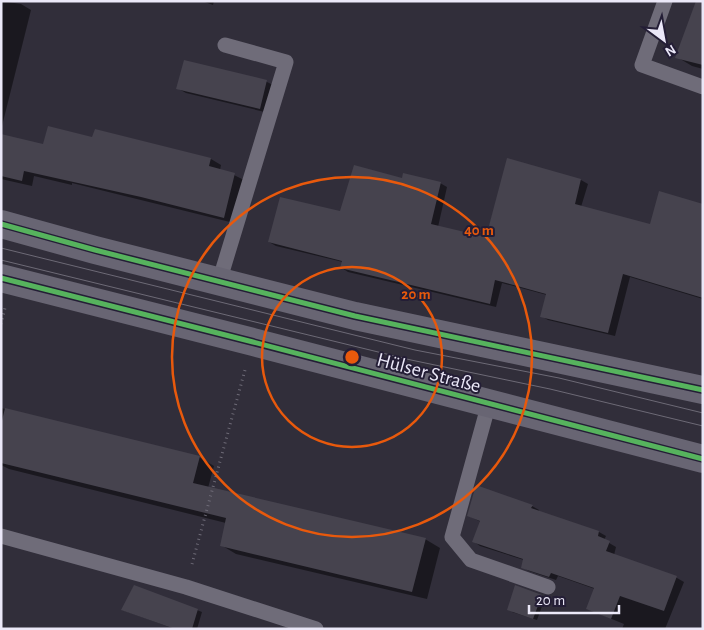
<svg xmlns="http://www.w3.org/2000/svg" width="704" height="630" font-family="'Alegreya Sans',sans-serif">
  <style>
    .shadow { fill: #0007 }
    .building { fill: #46434e }
    .lines { fill: none; stroke-linecap: round; stroke-linejoin: round }
    .path { stroke: #6d6a76; stroke-width: 3; stroke-dasharray: 1 4; stroke-linecap: butt }
    .lane { stroke: #6f6c79; stroke-width: 15 }
    .secondary { stroke: #686573; stroke-width: 28 }
    .tram { stroke: #6d6a76; stroke-width: 1 }
    .cycleway-casing { stroke: #241e36; stroke-width: 8 }
    .cycleway { stroke: #56b35d; stroke-width: 5 }
    .ring { fill: none; stroke: #e8590c; stroke-width: 2.5 }
    .labels { text-anchor: middle; stroke-width: 4; stroke-linejoin: round; paint-order: stroke }
    .street-label { font-size: 20px; fill: #ebe8f8; stroke: #241e36 }
    .centre { fill: #e8590c; stroke: #241e36; stroke-width: 2.5 }
    .ring-label { font-size: 15px; text-anchor: middle; font-weight: bold; fill: #e8590c; stroke: #241e36; stroke-width: 4; stroke-linejoin: round; paint-order: stroke }
  </style>
  <rect width="100%" height="100%" fill="#312e3a"/>
  <path class="shadow" d="M 1,1 L 21,4 L 31,10 L 1,130 Z
    M 202,1 L 214,1 L 213,5 Z
    M 703,1 L 703,69 L 692,66 L 677,57 Z
    M 185,62 L 267,82 L 275,86 L 269,113 L 186,93 L 177,88 Z
    M 96,130 L 211,159 L 221,165 L 220,170 L 234,175 L 244,180 L 234,223 L 72,183 L 72,185 L 34,176 L 32,186 L 1,179 L 1,135 L 44,146 L 93,139 Z
    M 508,160 L 581,180 L 588,184 L 581,207 L 651,225 L 703,205 L 703,299 L 630,277 L 615,336 L 548,320 L 541,316 L 547,295 L 502,283 L 496,307 L 348,272 L 342,268 L 343,262 L 276,246 L 269,242 L 340,213 L 403,180 L 440,183 L 447,187 L 438,227 L 486,238 Z
    M 1,408 L 199,457 L 214,466 L 208,488 L 425,539 L 440,548 L 427,599 L 236,554 L 221,545 L 226,523 L 9,469 L 1,465 Z
    M 532,506 L 539,510 L 538,512 L 599,532 L 606,536 L 604,540 L 616,547 L 614,555 L 677,578 L 684,582 L 665,629 L 622,629 L 624,624 L 587,609 L 595,589 L 558,576 L 556,580 L 529,571 L 522,567 L 524,560 L 480,546 L 473,541 L 481,522 L 469,516 Z
    M 134,586 L 202,612 L 197,629 L 175,629 L 122,610 Z
    M 542,596 L 545,598 L 537,620 L 512,612 Z"/>
  <path class="building" d="M 696,1 L 703,1 L 703,65 L 675,58 Z
    M 184,60 L 267,80 L 260,109 L 176,89 Z
    M 48,126 L 92,137 L 95,129 L 211,158 L 209,166 L 235,173 L 224,218 L 141,197 L 24,171 L 22,181 L 1,176 L 1,134 L 43,144 Z
    M 507,158 L 581,179 L 575,204 L 650,224 L 659,191 L 703,204 L 703,298 L 623,274 L 608,333 L 540,317 L 546,294 L 495,280 L 490,304 L 340,268 L 342,261 L 268,242 L 280,197 L 340,211 L 354,165 L 402,178 L 403,173 L 441,182 L 431,224 L 486,237 Z
    M 5,408 L 200,456 L 193,483 L 426,538 L 412,592 L 220,546 L 226,518 L 1,463 L 1,425 Z
    M 476,485 L 533,505 L 531,508 L 599,531 L 598,536 L 610,541 L 606,551 L 677,576 L 664,611 L 620,596 L 611,619 L 586,609 L 594,588 L 551,573 L 549,577 L 521,568 L 523,559 L 472,542 L 480,521 L 467,516 Z
    M 134,585 L 198,609 L 192,629 L 175,629 L 121,610 Z
    M 515,585 L 542,595 L 533,619 L 507,610 Z"/>
  <g class="lines">
    <path class="path" d="M 1,324 L 5,308
      M 192,564 L 245,370"/>
    <path class="lane" d="M 665,1 L 642,65 L 703,87
      M 219,282 L 286,62 L 225,45
      M 489,403 L 452,537 L 471,560 L 548,587
      M 1,536 L 186,587 L 316,629"/>
    <path class="secondary" d="M 1,224 L 95,250 L 355,316 L 703,390
      M 1,278 L 253,342 L 703,459"/>
    <path class="tram" d="M 1,248 L 415,350 L 559,378 L 703,413
      M 1,260 L 411,360 L 550,389 L 703,426"/>
    <g class="cycleway-casing">
      <path id="cycleway" d="M 1,224 L 95,250 L 355,316 L 703,390
        M 1,278 L 253,342 L 703,459"/>
    </g>
    <use href="#cycleway" class="cycleway"/>
  </g>
  <g class="ring">
    <circle cx="352" cy="357" r="90"/>
    <circle cx="352" cy="357" r="180"/>
  </g>
  <g class="labels">
    <g class="street-label">
      <text transform="translate(429 372) rotate(15)" y="7">Hülser Straße</text>
    </g>
  </g>
  <circle cx="352" cy="357" r="8" class="centre"/>
  <g class="ring-label">
    <text x="479" y="235">40 m</text>
    <text x="416" y="299">20 m</text>
  </g>
  <rect width="704" height="630" fill="none" stroke="#ebe8f8" stroke-width="5"/>
  <g transform="translate(664 40) rotate(148)" stroke="#241e36" stroke-width="4" paint-order="stroke">
  <path d="M0-4L9 19L0 12L-9 19Z" fill="#ebe8f8"/>
  <text y="-8" font-size="14" font-weight="bold" text-anchor="middle" fill="#ebe8f8">N</text>
  </g>
  <path d="M529 605v8h90v-8" fill="none" stroke="#ebe8f8" stroke-width="2.5"/>
  <text x="536" y="605" font-size="15" fill="#ebe8f8" stroke="#241e36" stroke-width="4" paint-order="stroke">20 m</text>
</svg>
